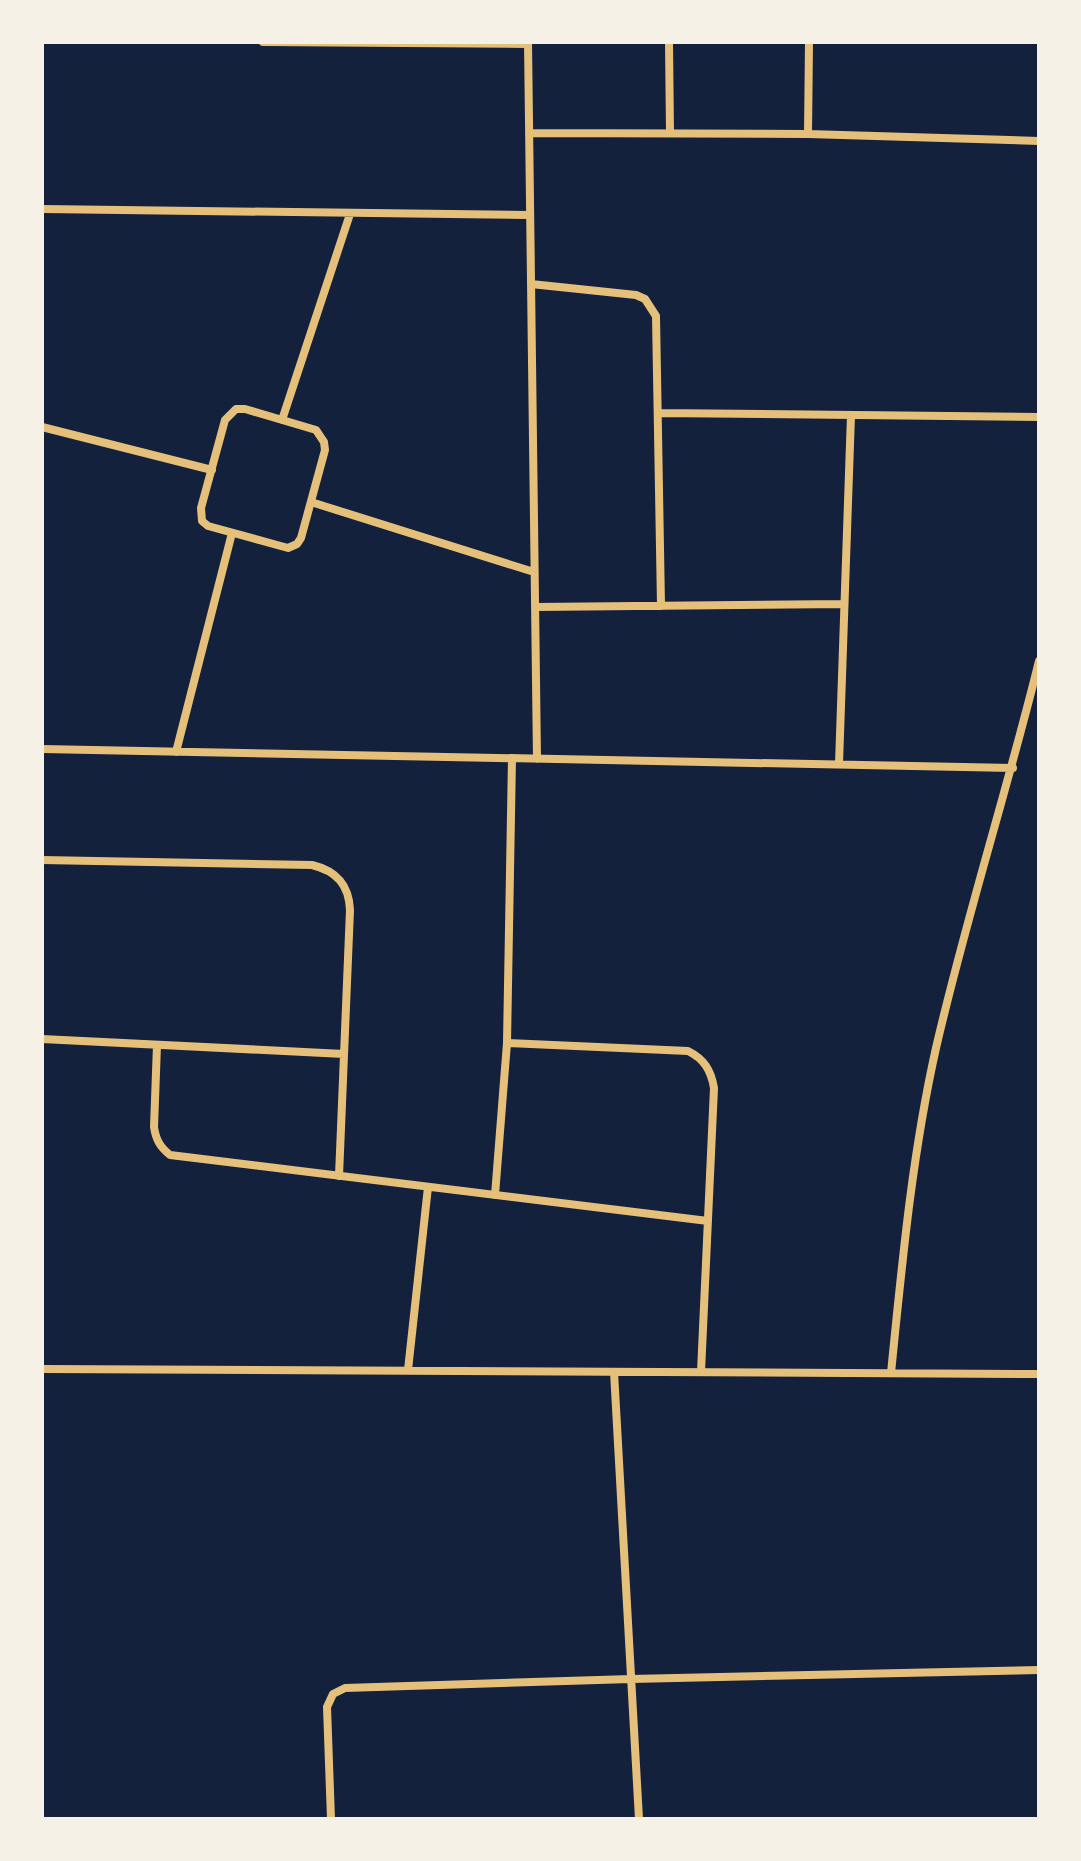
<svg xmlns="http://www.w3.org/2000/svg" width="1081" height="1861" font-family="Manrope,sans-serif">
  <style>
    .lines { fill: none; stroke-linecap: round; stroke-linejoin: round }
    .minor { stroke: #e5c07b; stroke-width: 8 }
  </style>
  <rect width="100%" height="100%" fill="#14213d"/>
  <g class="lines">
    <path class="minor" d="M 263,42 L 528,44
      M 528,42 L 537,759
      M 669,42 L 670,133
      M 529,133 L 808,134 L 1039,141
      M 808,134 L 809,42
      M 42,209 L 530,215
      M 531,284 L 636,295 L 645,299 L 656,316 L 661,606
      M 236,409 L 245,409 L 316,430 L 324,442 L 325,450 L 301,538 L 297,544 L 288,548 L 208,526 L 202,521 L 201,508 L 225,420 Z
      M 659,413 L 1039,417
      M 282,420 L 350,214
      M 42,427 L 212,470
      M 311,502 L 534,572
      M 535,607 L 844,604
      M 42,749 L 1013,768
      M 176,752 L 232,533
      M 839,764 L 851,415
      M 42,860 L 312,865 C 337,871 349,885 350,910 L 339,1176
      M 42,1039 L 344,1054
      M 507,1043 L 688,1051 C 704,1059 711,1070 714,1088 L 701,1372
      M 157,1045 L 154,1127 C 156,1140 160,1147 170,1155 L 708,1221
      M 495,1195 L 507,1043 L 512,758
      M 42,1369 L 1039,1374
      M 408,1370 L 428,1187
      M 614,1372 L 639,1819
      M 891,1373 C 902,1264 912,1155 936,1048 C 966,918 1007,791 1039,661
      M 331,1819 L 327,1707 L 333,1694 L 345,1688 L 631,1679 L 1039,1670"/>
  </g>
  <rect width="1081" height="1861" fill="none" stroke="#f6f1e7" stroke-width="88"/>
</svg>
